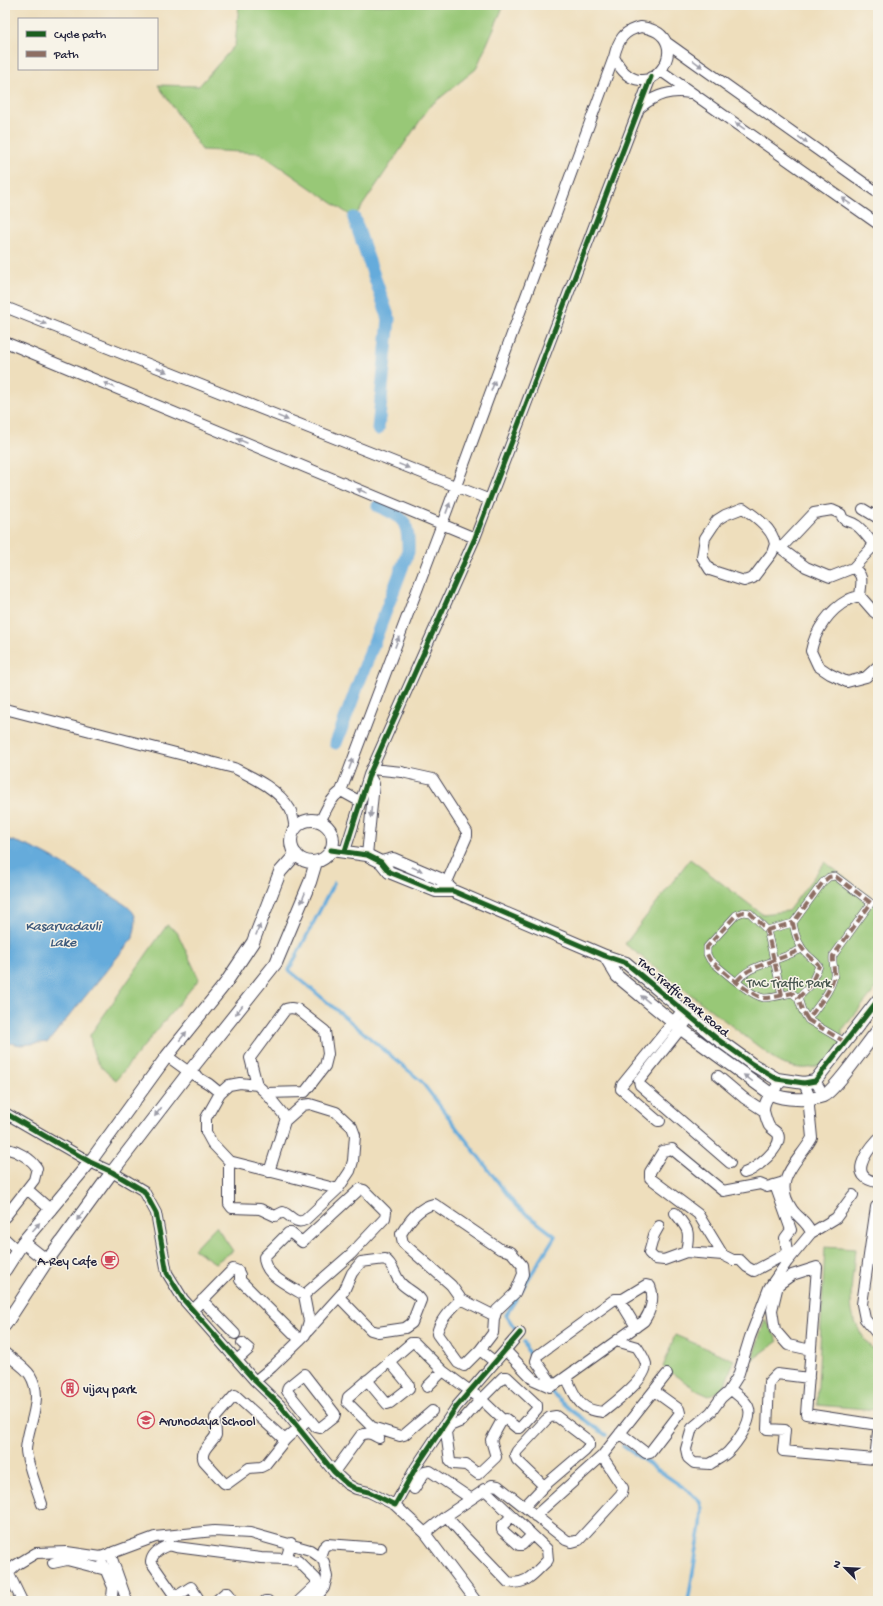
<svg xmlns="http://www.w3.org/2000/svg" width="883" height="1606" font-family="'Gochi Hand',sans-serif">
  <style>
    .green { fill: #98c877; stroke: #5d7559 }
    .water { fill: #65abdb; stroke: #44668b }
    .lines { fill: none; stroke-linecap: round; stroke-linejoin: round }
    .stream { stroke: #65abdb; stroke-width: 3.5 }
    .canal { stroke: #65abdb; stroke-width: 13 }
    .pedestrian-casing { stroke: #413e4e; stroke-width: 8 }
    .minor-casing { stroke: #413e4e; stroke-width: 12 }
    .tertiary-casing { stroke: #413e4e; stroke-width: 14 }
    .pedestrian { stroke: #fff; stroke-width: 7 }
    .minor { stroke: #fff; stroke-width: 10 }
    .tertiary { stroke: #fff; stroke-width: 12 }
    .quiet { stroke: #8d6e63; stroke-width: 4; stroke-dasharray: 8 4; stroke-linecap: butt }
    .cycleway-casing { stroke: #f7f3e8; stroke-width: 8 }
    .cycleway { stroke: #1b5e20; stroke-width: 5 }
    .oneway { fill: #9c9ca7 }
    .labels { text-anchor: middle; stroke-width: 3; stroke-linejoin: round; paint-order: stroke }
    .park-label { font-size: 13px; fill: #45544d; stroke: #f7f3e8 }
    .street-label { font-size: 13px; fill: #22223b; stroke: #f7f3e8 }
    .poi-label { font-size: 13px; fill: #22223b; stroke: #f7f3e8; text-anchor: start }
    .water-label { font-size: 14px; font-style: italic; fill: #3d597b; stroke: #f7f3e8 }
  </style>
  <rect width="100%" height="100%" fill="#f7f3e8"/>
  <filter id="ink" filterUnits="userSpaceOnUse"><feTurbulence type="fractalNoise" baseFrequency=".025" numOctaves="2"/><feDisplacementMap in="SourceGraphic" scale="8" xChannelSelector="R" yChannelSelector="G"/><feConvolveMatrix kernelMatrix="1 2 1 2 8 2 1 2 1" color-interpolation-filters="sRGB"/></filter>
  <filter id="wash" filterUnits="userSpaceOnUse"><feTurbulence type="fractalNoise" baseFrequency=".012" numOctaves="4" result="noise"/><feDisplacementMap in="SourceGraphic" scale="16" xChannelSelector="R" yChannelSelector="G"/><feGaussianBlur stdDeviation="0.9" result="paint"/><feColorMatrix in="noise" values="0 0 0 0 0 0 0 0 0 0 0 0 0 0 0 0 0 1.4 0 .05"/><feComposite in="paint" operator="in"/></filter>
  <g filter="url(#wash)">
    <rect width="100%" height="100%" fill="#eedebc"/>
    <path class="green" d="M 239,5 L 504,5 L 476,69 L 430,106 L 354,218 L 260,153 L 202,150 L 158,85 L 199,86 L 235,45 Z
      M 690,859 L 762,914 L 788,911 L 825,862 L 878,903 L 878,986 L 842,1030 L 842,1053 C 817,1068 808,1073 780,1063 L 625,944 Z
      M 167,925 L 177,932 L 199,979 L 116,1080 C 97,1065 93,1059 90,1035 Z
      M 216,1226 L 233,1251 L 215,1263 L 194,1249 Z
      M 825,1247 L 855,1249 C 854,1269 849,1292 852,1312 C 854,1324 868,1347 878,1354 L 878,1410 L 817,1405 Z
      M 765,1319 L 778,1341 L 752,1360 Z
      M 675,1335 L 734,1360 L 724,1388 L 709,1396 L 698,1391 L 663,1367 Z"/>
    <path class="water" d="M 5,839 C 42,847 79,874 110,895 C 116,899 131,907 134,914 C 138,920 134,931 133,938 L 48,1042 L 21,1045 L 5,1042 Z"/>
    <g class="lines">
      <path class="stream" d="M 334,883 L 289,970 L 421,1081 L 516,1206 L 555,1236 L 521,1291
        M 516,1330 L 506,1315 L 518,1296
        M 524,1342 L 538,1378
        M 551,1392 L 572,1411 L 606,1435
        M 623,1446 L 687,1490 L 699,1500 L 702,1509 L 701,1525 L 688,1601"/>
      <path class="canal" d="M 354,218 L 389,319 L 378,429
        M 336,743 L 408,552 C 409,522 405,517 378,506"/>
    </g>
  </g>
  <g filter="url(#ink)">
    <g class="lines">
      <g class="pedestrian-casing">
        <path id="pedestrian" d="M 767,930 L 793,923
          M 737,981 C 747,968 761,966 775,960 C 784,957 793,953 802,949
          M 782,995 L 767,930 L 750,913 L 743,912 L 736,915 L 707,947 L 707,954 L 710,960 C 721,969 750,996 764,998 C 773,998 783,995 792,993 L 798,998
          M 808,1020 L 802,1010 L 798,998 L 810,986 L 819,966 C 816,961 812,959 808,955 C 799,947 795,935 793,923 L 823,882 L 829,877 L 835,876 L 871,903 L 833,956 C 832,963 835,969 834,975 C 832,991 817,1006 808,1020 L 845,1042"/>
      </g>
      <g class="minor-casing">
        <path id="minor" d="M 641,27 C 702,35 645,120 614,57 C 618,40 624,30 641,27 Z
          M 666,42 L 878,193
          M 661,71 L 878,224
          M 641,107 C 656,94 671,90 690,93
          M 5,307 L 490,500
          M 5,342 L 475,538
          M 863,509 L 878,518
          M 775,544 C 773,529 755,516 743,508 L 725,515 L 717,520 L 705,538 L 702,557 L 710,570 L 744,581 L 753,578 L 772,553 L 775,544 L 806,567 L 830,577 L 853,568 L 878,541
          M 781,548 L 814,513 L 832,510 L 841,514 C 843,523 850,520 856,525 C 865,531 870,542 878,549
          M 853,568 C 865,575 861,584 860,596 C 856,597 851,598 848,600 C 829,610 815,631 811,651 L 818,666 L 830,674 L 847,682 L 866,677 L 878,666
          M 860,596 L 874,612 L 878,615
          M 5,709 L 234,768 C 254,778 278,789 290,809 C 293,814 294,824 295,830
          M 371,769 L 402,772
          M 406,773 L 433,779 L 467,832 L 467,836 L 443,891
          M 341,791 L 359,801
          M 320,822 C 326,810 330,799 341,791 L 442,524 L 614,57
          M 345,851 L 369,775 L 475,538 L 651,77
          M 367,855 L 374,784 L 369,775
          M 691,1016 L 639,1081 L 640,1085 L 730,1163
          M 167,1056 L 189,1072 L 209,1084 L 220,1093
          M 718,1076 L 744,1098 L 764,1111
          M 815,1081 L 824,1095
          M 257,1085 L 240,1083 L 229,1085 L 220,1093 L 206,1118 L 206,1132 L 212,1143 L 229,1161 L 338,1189 L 350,1171 L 353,1161 L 355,1135 L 352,1127 L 336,1112 L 310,1104 L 303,1105 L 285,1121 L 269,1172
          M 266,1093 L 305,1092 L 325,1066 L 328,1054 L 325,1031 L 297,1009 L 291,1008 L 286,1009 L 250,1058 L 257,1085 L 266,1093 L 287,1119
          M 5,1113 L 90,1162 L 112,1172 L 144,1191 L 156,1213 L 167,1273 L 183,1299 L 255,1381 L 280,1405 L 334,1472 L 347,1484 L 356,1489 L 369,1492 L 395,1505 L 416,1467 L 457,1406 L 520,1333
          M 660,1121 L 658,1121 L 621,1089 L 622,1085 L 683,1010
          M 878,1139 C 866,1152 847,1178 878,1182
          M 5,1148 C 17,1151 31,1158 37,1168 L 34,1180 L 5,1217
          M 229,1161 L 229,1204 L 232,1208 L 260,1209 L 275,1216 L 283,1212 C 291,1215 295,1225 305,1220 L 338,1189
          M 744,1173 C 755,1170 784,1147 778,1134 C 776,1131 771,1129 769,1126 C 767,1122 765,1115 764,1111 C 763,1099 776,1088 783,1080
          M 775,1185 L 791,1230 L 785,1238 L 787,1251 L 784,1255 L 754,1271 L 747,1267 L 740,1260 L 733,1260 L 723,1255 L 698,1214 L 650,1178 L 650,1172 L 663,1151 L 672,1149 L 723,1191 L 760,1184 L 767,1187 L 784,1182
          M 27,1189 L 51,1210
          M 878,1207 L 876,1207 L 862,1304 L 865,1319 L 878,1335
          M 675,1213 C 689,1230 690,1231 686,1252
          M 659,1226 L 654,1235 L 649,1253 L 655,1259 L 664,1260 L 686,1252 L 723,1255
          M 811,1233 L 836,1218 L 853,1195
          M 5,1239 L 18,1251
          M 461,1299 L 495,1316
          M 619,1299 L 636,1327
          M 202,1300 L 235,1334
          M 193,1310 L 233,1269 L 238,1271 L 240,1275 L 240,1280 L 300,1340
          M 307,1332 L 344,1291 L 352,1273 L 361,1262 L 385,1259 C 394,1265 394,1275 401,1283 C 407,1290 416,1292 421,1300 L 412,1323 L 405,1328 L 378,1332 L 371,1330 L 339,1297
          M 480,1350 L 464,1366 L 458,1363 L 437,1334 C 439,1320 451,1309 461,1299 L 451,1285 L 403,1243 L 401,1234 C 409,1221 419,1207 434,1204 L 500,1249 L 511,1252 L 522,1265 L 523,1274 L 515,1293 L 497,1310 L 494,1318 L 493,1333 L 480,1350 L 495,1362
          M 811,1350 L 788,1345 L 775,1330 L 772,1310 L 778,1285 L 792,1275 L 817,1267 L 806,1414 L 878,1425
          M 506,1351 L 534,1380 L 550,1387 L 556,1384 L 644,1321 C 651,1311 655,1297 650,1286 L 646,1285 L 623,1299 L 615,1299 L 538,1355 L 536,1361 L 553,1385
          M 5,1353 C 12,1359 26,1368 30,1375 C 45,1399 27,1425 26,1450 C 26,1460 38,1492 42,1504
          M 237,1360 L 249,1349 L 242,1343
          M 304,1374 L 335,1414 L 334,1417 L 320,1428 L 316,1427 L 287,1391 L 288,1387 Z
          M 566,1377 C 576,1397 578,1410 603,1412 C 614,1403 647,1379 646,1364 C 645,1359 640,1352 637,1347 L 616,1341
          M 809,1378 L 777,1374 L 769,1382 L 767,1429 L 785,1430 L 783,1451 L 875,1459
          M 367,1380 L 387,1404 L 390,1403 L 409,1388 L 409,1385 L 389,1361
          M 255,1381 L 272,1367 L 305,1335 L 309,1321 L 304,1295 L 351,1254 L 385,1218 L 386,1212 L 364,1190 L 360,1189 L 302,1242 L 291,1233 L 288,1233 L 264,1257 C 264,1276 290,1286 304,1295
          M 427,1387 L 443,1371
          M 730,1389 C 736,1394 747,1401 749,1409 C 752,1422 737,1443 728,1452 C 723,1457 716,1460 710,1464 L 694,1463 L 688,1458 L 686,1449 L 692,1428 L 711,1412 L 721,1398 L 728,1392 L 738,1376 L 750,1337 L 769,1288 L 787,1262 L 811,1233 C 808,1222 798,1218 792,1209 C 771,1179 799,1162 812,1138 L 809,1107 L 810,1098 L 804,1083
          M 432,1411 L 404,1435 L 400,1436 L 372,1427 L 347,1402 L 348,1397 L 411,1343 L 415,1343 L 443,1371 L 481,1399 L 503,1377 L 507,1377 L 537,1405 L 537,1409 L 520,1428 L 517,1428 L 506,1419 L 502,1420 L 491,1440 L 496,1457 L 478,1474 L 466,1465 L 453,1464 L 450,1461 L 446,1432 L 450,1426 L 462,1421 L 481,1399 L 503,1420
          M 878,1432 L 875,1459 L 878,1459
          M 620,1433 L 646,1453 L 650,1452 L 680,1413 L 679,1409 L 654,1391
          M 285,1440 L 235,1395 L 215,1418 L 216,1435 C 212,1443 199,1451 204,1461 L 224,1483 L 227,1484 L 249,1468 L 261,1467 L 265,1465 L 285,1440 L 288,1437 L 309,1419
          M 602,1456 L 667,1374
          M 334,1472 L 361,1435 C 369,1432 372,1434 379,1438
          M 414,1489 L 425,1472 L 430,1471 L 470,1498
          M 395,1505 L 425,1533 L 476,1601
          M 524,1507 L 544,1486 L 585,1451 L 589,1446 L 589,1441 L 556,1416 L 550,1417 L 546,1420 L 517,1451 L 515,1455 L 517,1460 L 544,1486
          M 446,1516 L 463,1535 L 508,1582 C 527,1586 535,1572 548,1560 L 547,1549 L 484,1489
          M 512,1516 L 502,1526 L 502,1530 L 519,1545 L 522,1545 L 531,1536
          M 425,1533 L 446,1516 L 492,1485 L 498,1486 L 566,1540 L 572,1542 L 579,1540 L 622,1493 L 623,1488 L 602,1456 L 535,1516
          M 110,1553 L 127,1601
          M 320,1557 L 323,1548 L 327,1544 L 381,1548
          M 286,1559 L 298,1561 L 316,1579 L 316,1585 L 299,1601
          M 53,1563 L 67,1560 L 106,1570
          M 103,1564 L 113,1587 L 112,1597 L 114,1601
          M 8,1572 L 22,1601
          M 5,1575 L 16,1565 L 36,1553 L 67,1552 L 101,1557 L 155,1537 L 214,1531 L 250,1533 L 310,1550 L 320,1557 L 324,1562 L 327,1577 L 324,1588 L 313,1601
          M 200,1601 L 191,1587 L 177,1596 L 174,1595 L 151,1562 C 152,1553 161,1548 169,1545 L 176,1547 L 261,1558 L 286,1559 L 291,1543
          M 216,1601 L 225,1593 L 228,1593 L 234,1601
          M 265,1601 L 268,1601"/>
      </g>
      <g class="tertiary-casing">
        <path id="tertiary" d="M291 841a21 21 0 1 1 42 0a21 21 0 1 1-42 0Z
          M 331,850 L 367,855 L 381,862 L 389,872 L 436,891 L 453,891 L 605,956 L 626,963 L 716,1038 L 752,1064 L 777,1079 L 804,1083 L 815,1081 L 878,1000
          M 381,862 L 393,859 L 440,879 L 453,891
          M 605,956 L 617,976 L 681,1029 L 771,1094 C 785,1100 808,1101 823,1096 C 835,1091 868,1042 878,1030
          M 23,1242 L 47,1261
          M 5,1270 L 23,1242 L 90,1162 L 167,1056 L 225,984 L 253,942 L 280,872 L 296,854
          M 5,1325 L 47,1261 L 112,1172 L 189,1072 L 276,963 L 310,882 L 316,862"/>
      </g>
      <use href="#pedestrian" class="pedestrian"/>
      <use href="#minor" class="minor"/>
      <use href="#tertiary" class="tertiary"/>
      <path class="quiet" d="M 767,930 L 793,923
        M 737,981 C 747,968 761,966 775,960 C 784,957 793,953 802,949
        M 782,995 L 767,930 L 750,913 L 743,912 L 736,915 L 707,947 L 707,954 L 710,960 C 721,969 750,996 764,998 C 773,998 783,995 792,993 L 798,998
        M 808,1020 L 802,1010 L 798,998 L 810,986 L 819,966 C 816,961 812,959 808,955 C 799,947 795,935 793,923 L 823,882 L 829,877 L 835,876 L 871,903 L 833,956 C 832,963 835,969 834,975 C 832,991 817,1006 808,1020 L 845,1042"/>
      <g class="cycleway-casing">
        <path id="cycleway" d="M 331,850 L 367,855 L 381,862 L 389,872 L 436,891 L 453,891 L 605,956 L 626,963 L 716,1038 L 752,1064 L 777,1079 L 804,1083 L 815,1081 L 878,1000
          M 345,851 L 369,775 L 475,538 L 651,77
          M 5,1113 L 90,1162 L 112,1172 L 144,1191 L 156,1213 L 167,1273 L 183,1299 L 255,1381 L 280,1405 L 334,1472 L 347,1484 L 356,1489 L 369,1492 L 395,1505 L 416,1467 L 457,1406 L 520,1333"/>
      </g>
      <use href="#cycleway" class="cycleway"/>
    </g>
    <defs><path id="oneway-solid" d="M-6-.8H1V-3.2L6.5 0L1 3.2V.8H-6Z"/></defs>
    <g class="oneway">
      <use href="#oneway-solid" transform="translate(698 64) rotate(36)"/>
      <use href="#oneway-solid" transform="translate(740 126) rotate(-145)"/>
      <use href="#oneway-solid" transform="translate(803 140) rotate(36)"/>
      <use href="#oneway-solid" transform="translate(846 201) rotate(-145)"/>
      <use href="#oneway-solid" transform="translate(41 322) rotate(22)"/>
      <use href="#oneway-solid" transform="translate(162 370) rotate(22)"/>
      <use href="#oneway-solid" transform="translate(109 385) rotate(-157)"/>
      <use href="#oneway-solid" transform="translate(493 386) rotate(-70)"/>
      <use href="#oneway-solid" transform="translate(283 418) rotate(22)"/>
      <use href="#oneway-solid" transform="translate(242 441) rotate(-157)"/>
      <use href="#oneway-solid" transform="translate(404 466) rotate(22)"/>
      <use href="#oneway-solid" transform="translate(362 491) rotate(-157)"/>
      <use href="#oneway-solid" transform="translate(448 508) rotate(-70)"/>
      <use href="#oneway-solid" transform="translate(397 642) rotate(-69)"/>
      <use href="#oneway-solid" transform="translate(351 764) rotate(-69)"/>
      <use href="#oneway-solid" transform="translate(371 812) rotate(95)"/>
      <use href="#oneway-solid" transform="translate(417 869) rotate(23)"/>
      <use href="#oneway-solid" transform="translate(303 898) rotate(112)"/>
      <use href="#oneway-solid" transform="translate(258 930) rotate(-68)"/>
      <use href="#oneway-solid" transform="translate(645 999) rotate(-141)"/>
      <use href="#oneway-solid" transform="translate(239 1010) rotate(129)"/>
      <use href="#oneway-solid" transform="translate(183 1036) rotate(-51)"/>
      <use href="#oneway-solid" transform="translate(748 1078) rotate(-144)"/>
      <use href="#oneway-solid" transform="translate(158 1112) rotate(127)"/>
      <use href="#oneway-solid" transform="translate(80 1216) rotate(126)"/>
      <use href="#oneway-solid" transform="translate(36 1227) rotate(-49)"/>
    </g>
  </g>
  <defs>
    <g id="cafe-ring" transform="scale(0.9)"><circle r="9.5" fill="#f7f3e8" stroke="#d1495b" stroke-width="1.5"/><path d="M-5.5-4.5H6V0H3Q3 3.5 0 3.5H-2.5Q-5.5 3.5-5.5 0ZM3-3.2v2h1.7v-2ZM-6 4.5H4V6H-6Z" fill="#d1495b"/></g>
    <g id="building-ring" transform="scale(0.9)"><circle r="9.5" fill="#f7f3e8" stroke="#d1495b" stroke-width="1.5"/><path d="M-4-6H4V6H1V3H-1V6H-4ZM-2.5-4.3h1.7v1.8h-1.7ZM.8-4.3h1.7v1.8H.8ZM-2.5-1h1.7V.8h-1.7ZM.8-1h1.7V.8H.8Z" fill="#d1495b"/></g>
    <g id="school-ring" transform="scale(0.9)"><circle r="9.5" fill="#f7f3e8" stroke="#d1495b" stroke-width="1.5"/><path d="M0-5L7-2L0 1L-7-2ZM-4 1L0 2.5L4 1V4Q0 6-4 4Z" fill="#d1495b"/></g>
  </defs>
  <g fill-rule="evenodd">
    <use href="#cafe-ring" x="110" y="1260"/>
    <use href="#building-ring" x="70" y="1388"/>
    <use href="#school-ring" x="146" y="1420"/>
  </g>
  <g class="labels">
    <g class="park-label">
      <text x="789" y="987">TMC Traffic Park</text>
    </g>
    <g class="street-label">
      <text transform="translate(684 996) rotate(40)" y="5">TMC Traffic Park Road</text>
    </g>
    <g class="poi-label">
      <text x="97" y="1265" text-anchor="end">A-Rey Cafe</text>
      <text x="83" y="1393">vijay park</text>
      <text x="159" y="1425">Arunodaya School</text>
    </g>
    <g class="water-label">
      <text x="63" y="930">Kasarvadavli<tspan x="63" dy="16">Lake</tspan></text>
    </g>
  </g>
  <rect width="883" height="1606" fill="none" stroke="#f7f3e8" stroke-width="20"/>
  <rect x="18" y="18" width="140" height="52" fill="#f7f3e8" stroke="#a29fa3"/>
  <rect x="26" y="31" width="20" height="6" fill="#1b5e20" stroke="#a29fa3"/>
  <text x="54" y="38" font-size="12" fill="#22223b">Cycle path</text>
  <rect x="26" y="51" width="20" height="6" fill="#8d6e63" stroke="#a29fa3"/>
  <text x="54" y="58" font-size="12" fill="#22223b">Path</text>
  <g transform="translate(845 1568) rotate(294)" stroke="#f7f3e8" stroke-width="3" paint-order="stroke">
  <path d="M0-3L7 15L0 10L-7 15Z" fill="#22223b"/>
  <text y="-6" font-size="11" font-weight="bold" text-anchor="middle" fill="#22223b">N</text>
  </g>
</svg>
